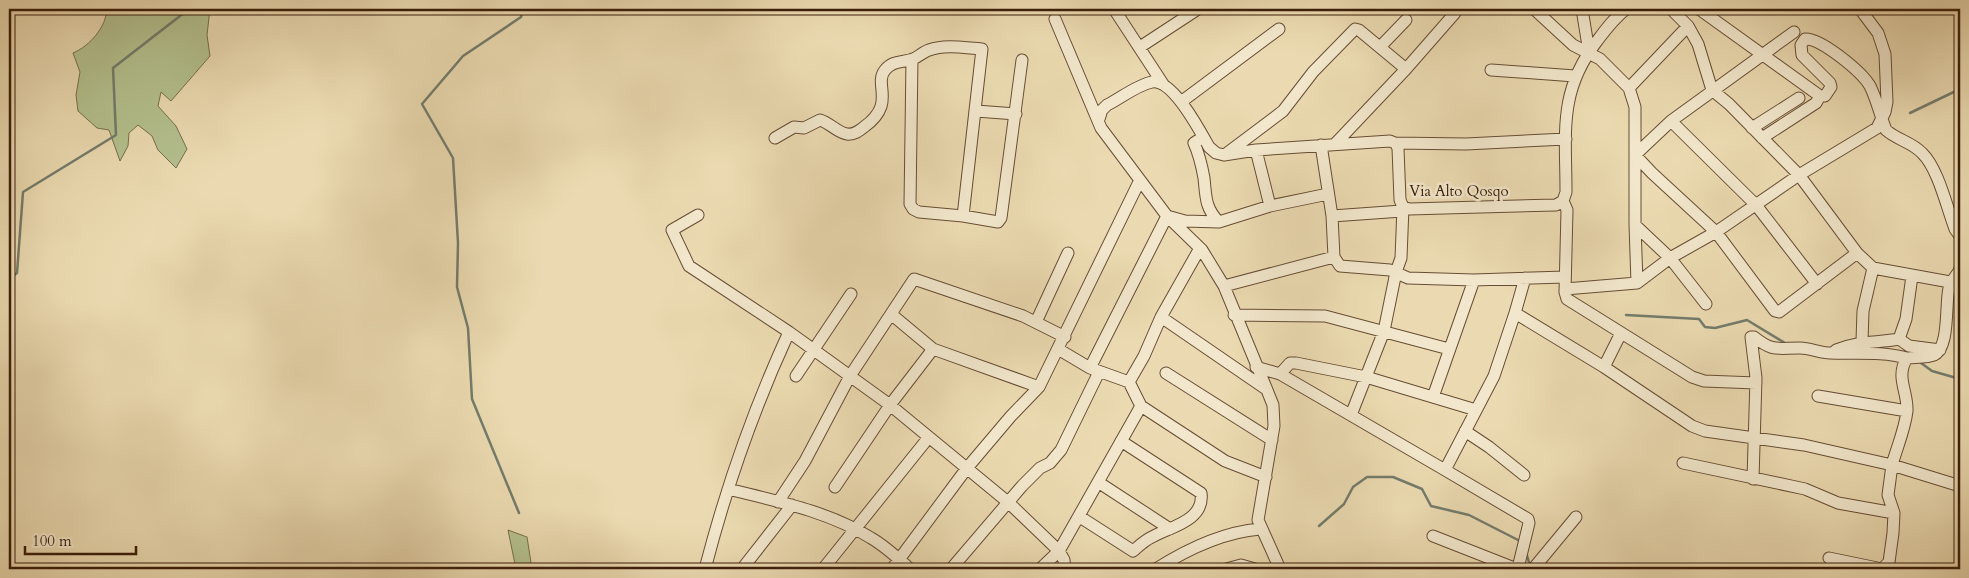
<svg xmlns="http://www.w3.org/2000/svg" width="1969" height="578" font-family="Cardo,serif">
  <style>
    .green { fill: #b3c08e; stroke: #776f4c }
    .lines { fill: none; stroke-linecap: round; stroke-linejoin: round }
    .stream { stroke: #737c6c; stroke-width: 2.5 }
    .minor-casing { stroke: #674d34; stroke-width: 13 }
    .minor { stroke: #f2e7cc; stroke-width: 11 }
    .labels { text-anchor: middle; stroke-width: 5; stroke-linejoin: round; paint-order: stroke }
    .street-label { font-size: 15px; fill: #3b1e0b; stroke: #f2e7cc }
  </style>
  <rect width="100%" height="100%" fill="#ebdab1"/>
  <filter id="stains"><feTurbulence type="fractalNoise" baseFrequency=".004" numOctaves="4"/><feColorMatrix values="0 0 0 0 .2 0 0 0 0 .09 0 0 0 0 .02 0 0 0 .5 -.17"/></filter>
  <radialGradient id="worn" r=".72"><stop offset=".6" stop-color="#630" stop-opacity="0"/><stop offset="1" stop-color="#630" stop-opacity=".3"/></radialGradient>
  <path class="green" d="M 107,9 L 210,9 L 207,35 L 210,56 L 171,101 L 161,92 L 158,106 L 176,126 L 187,149 L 176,168 L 158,150 L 152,136 L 138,125 L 129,133 L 128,146 L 120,161 L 109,130 L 97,128 L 78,111 L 76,95 L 80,72 L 73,53 C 90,46 106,27 107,9 Z
    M 508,530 L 527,537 L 532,569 L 516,569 Z"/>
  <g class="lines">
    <path class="stream" d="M 1910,113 L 1960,89
      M 9,279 L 17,273 L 23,192 L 116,135 L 113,68 L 189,9
      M 1626,315 L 1699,319 L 1705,327 L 1715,328 L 1747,320 L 1785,343
      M 1921,363 L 1932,371 L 1960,379
      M 519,513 L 472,399 L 468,328 L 457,287 L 458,243 L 453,158 L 422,104 L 463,56 L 521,17 L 523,9
      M 1319,526 L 1344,504 L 1353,487 L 1367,477 L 1393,477 L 1422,489 L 1431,506 L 1469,515 L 1520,541
      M 1526,552 L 1530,566"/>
    <g class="minor-casing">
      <path id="minor" d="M 1114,9 L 1163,84
        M 1534,9 L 1573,45 L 1600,59 L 1629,88 L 1635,107 L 1635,155 L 1652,173 L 1716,232 L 1775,311 L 1779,312 L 1857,253
        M 1582,9 L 1589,52
        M 1671,9 L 1688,26 L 1698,44 L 1712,90 L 1729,104 L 1799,175 L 1857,253 L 1873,268 L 1950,282
        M 1699,9 L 1820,96 L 1825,96 L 1831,87 L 1830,83 L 1802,55 L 1801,45 L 1805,39 C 1821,38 1862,72 1870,86 C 1877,100 1880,115 1886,130 C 1897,140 1912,142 1922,153 C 1938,168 1947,208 1955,229 L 1960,236
        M 1055,19 L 1101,128 L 1167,216 L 1202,250 L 1224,286 L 1267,390 L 1273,405 L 1274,426 L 1258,520 L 1280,569
        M 1140,47 L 1198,9
        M 1380,47 L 1406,20
        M 912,59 L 910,204 L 913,209 L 919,212 L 963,216
        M 1491,70 L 1575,76
        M 1629,88 L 1688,26
        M 1181,102 L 1279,29
        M 976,111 L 1016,114
        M 1099,119 L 1102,110 L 1107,105 C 1121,98 1137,85 1152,82 C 1173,79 1200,131 1209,147 L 1216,153 L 1224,155 L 1256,150 L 1390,141 L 1395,143 L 1466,144 L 1566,139
        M 1671,121 L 1756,205 L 1817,284
        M 1752,128 L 1799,98
        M 1203,137 L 1194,143 C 1199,154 1202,167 1204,178 C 1206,197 1205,208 1219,222
        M 775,138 L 794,127 L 804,128 L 820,120 C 830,123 838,133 847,134 C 854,135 859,131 864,127 C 897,103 873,85 885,70 C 893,60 902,63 913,59 C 918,57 923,52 929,50 C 946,44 965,48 982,49 L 963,216 L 998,222 L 1001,218 L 1022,60
        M 1762,138 L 1816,103 L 1820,96
        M 1335,144 L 1406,69 L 1455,13
        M 1321,145 L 1332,216 L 1334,257 L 1340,266 L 1390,270 L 1408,278 L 1474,280 L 1565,277
        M 1256,150 L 1270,206
        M 1226,154 L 1283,111 L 1313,72 L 1355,29 L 1359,30 L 1406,69
        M 1563,201 L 1567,210 L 1565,292 L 1567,299 L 1692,377 L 1704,381 L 1756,383
        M 1403,207 L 1409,209 L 1556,205 L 1563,201 L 1566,192 C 1566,132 1558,92 1597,41 C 1606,29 1614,18 1626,9
        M 698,215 L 672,230 L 689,266 L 789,332 L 890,405 L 1009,503 L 1059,551 L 1064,560 L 1065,569
        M 1332,216 L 1402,211
        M 1637,283 L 1670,258 L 1716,232 L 1799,175 L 1877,128 L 1885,112 L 1887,102 L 1885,54 L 1878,33 L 1860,9
        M 1224,286 L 1334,257
        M 1565,289 L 1637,283 L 1635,225
        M 1706,304 L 1670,258 L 1635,225 L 1635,155 L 1671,121 L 1794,32
        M 1515,313 L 1525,278
        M 891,314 L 933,349 L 1039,387
        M 1234,315 L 1325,316 L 1449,349
        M 1161,317 L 1266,389
        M 1036,322 L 1068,253
        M 1899,339 L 1906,319 L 1912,276
        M 1862,341 L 1863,311 L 1873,268
        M 1058,349 L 1090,368 L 1129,382
        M 1836,350 C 1857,341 1877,343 1899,339 L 1909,346 L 1940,350
        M 1256,367 L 1280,374 L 1445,470 L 1494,376 L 1515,313 L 1604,367 L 1692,426 L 1705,431 L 1804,445 L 1892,465 C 1897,447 1905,429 1907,411 C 1908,391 1895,377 1907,358 C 1915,357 1927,358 1934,355 C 1950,347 1945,304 1949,288 C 1951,280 1957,276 1960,269
        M 1604,367 L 1621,333
        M 1090,368 L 1167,216 L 1185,221 L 1219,222 L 1270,206 L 1328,194
        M 1166,373 L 1272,440
        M 1280,374 L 1290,363 L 1296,363 L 1366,377 L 1476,410
        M 796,376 L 851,294
        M 1818,396 L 1907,411
        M 1433,397 L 1474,280
        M 1141,406 L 1225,461 L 1266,477
        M 1351,415 L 1384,331 L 1396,272 L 1401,258 L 1403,207 L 1400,200 L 1398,148 L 1395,143
        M 1465,431 L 1489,447 L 1524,475
        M 1683,463 L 1805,489 L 1838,503 L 1894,513
        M 1445,470 L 1528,519 L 1529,523 L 1518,568 L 1521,569
        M 1753,479 L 1756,378 L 1751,337 L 1754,337 C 1773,352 1777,348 1800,348 C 1810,348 1820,353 1830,353 C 1856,354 1882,351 1907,358
        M 1098,482 L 1170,529
        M 835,487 L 890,405 L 933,349
        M 728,489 C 776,501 828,511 871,538 C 885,546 898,558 910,569
        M 778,502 L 805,461 L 850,376 L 914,279 L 1023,316 L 1065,337
        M 1080,517 L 1133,551 C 1139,546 1145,540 1152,537 C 1169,527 1205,521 1201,493 L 1121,441
        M 1433,536 L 1517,569
        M 1829,558 L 1882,569 L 1889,562 L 1893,533 L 1894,513 L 1888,495 L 1892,465 L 1960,486
        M 705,569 C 726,488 754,408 789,332
        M 742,569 L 792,505
        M 823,569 L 929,437
        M 892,569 L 967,468 L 1011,416 L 1039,387 L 1140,180
        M 951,569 L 1022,486 L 1040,468 L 1050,463 L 1061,450 L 1099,372
        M 1040,569 L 1059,551 L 1141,406 L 1129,382 L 1144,356 L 1161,317 L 1200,248
        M 1156,569 C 1186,550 1224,532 1260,529
        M 1226,569 L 1241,565 L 1255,569
        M 1533,569 L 1576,517"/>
    </g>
    <use href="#minor" class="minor"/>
  </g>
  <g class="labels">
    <g class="street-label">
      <text x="1459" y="196">Via Alto Qosqo</text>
    </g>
  </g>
  <rect width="1969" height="578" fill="none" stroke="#ebdab1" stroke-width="30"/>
  <rect x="10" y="10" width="1949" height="558" fill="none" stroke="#3b1e0b" stroke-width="2.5"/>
  <rect x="15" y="15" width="1939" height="548" fill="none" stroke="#3b1e0b"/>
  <path d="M25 546v8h111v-8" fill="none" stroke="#3b1e0b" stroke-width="2.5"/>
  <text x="32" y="546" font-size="15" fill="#3b1e0b" stroke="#f2e7cc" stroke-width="4" paint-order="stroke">100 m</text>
  <rect width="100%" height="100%" filter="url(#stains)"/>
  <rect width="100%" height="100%" fill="url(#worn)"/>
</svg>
